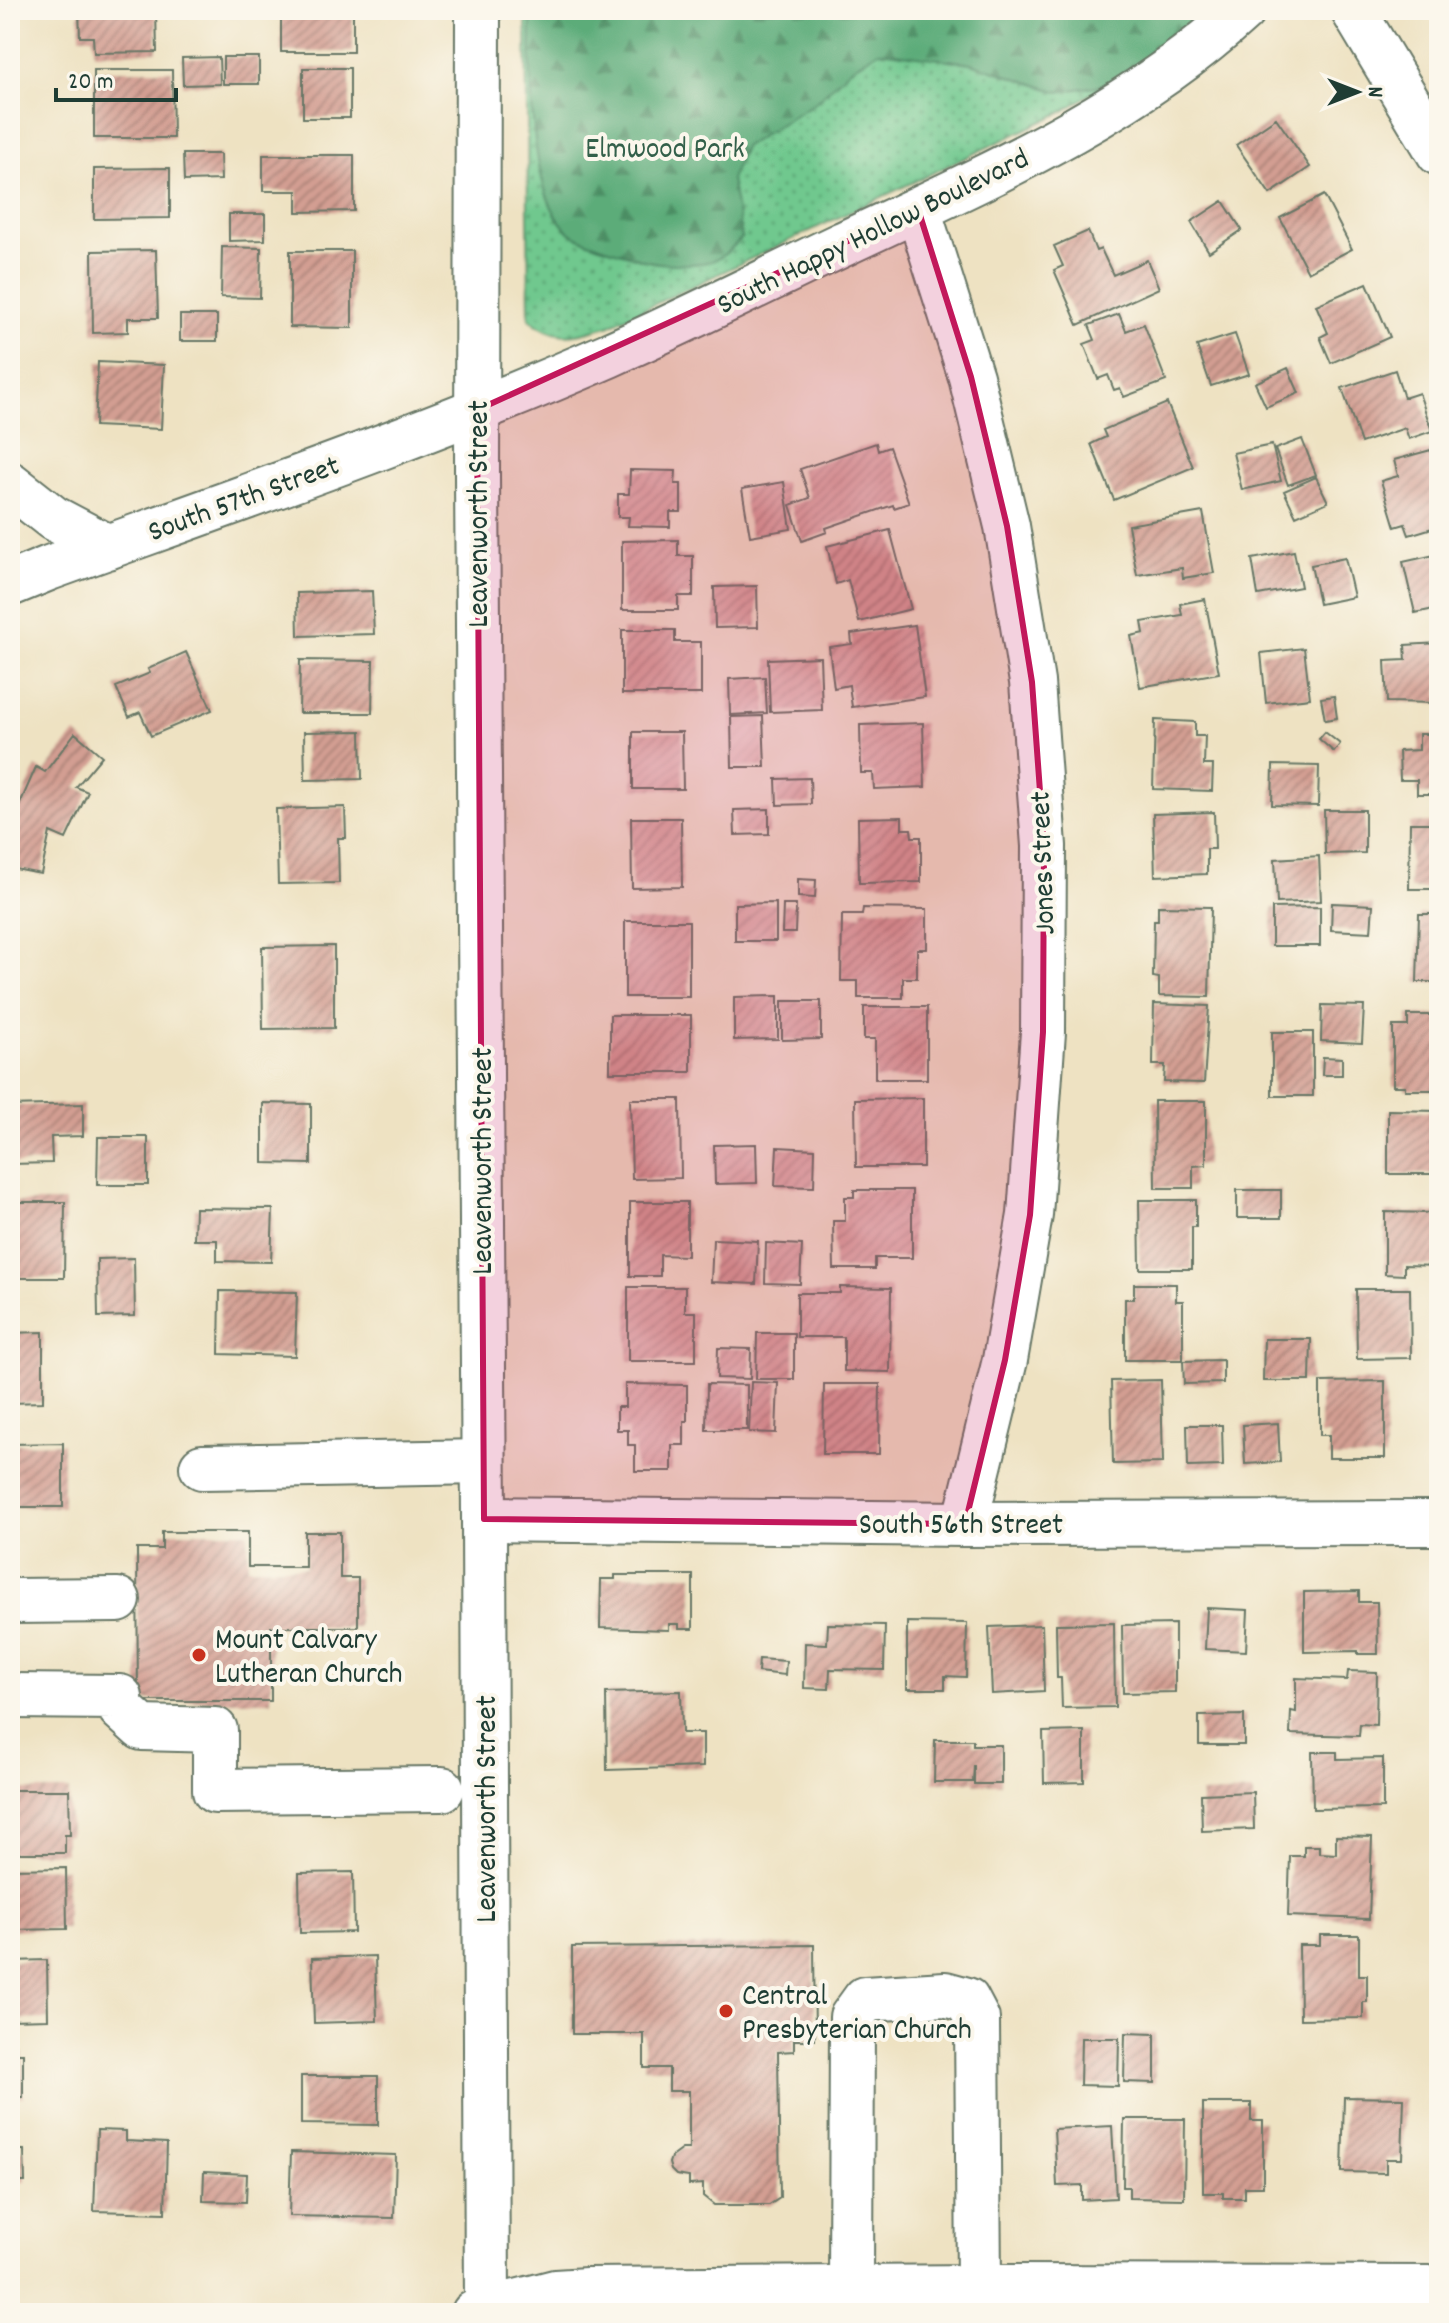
<svg xmlns="http://www.w3.org/2000/svg" width="1449" height="2323" font-family="Dekko,sans-serif">
  <style>
    .grass { fill: url(#grass-dots); stroke: #488261; stroke-width: 2 }
    .forest { fill: url(#forest-firs); stroke: #3e7456; stroke-width: 2 }
    .building { fill: url(#building-hatch) }
    .lines { fill: none; stroke-linecap: round; stroke-linejoin: round }
    .minor-casing { stroke: #677766; stroke-width: 48 }
    .major-casing { stroke: #677766; stroke-width: 48 }
    .minor { stroke: #fff; stroke-width: 44 }
    .major { stroke: #fff; stroke-width: 44 }
    .marked { fill: #c2185b; fill-opacity: 0.2; stroke: #c2185b; stroke-width: 6; stroke-linejoin: round }
    .poi-dot { fill: #c8321e; stroke: #fbf7ec; stroke-width: 3 }
    .labels { text-anchor: middle; stroke-width: 8; stroke-linejoin: round; paint-order: stroke }
    .park-label { font-size: 30px; fill: #33604a; stroke: #fbf7ec }
    .street-label { font-size: 30px; fill: #1f3d34; stroke: #fbf7ec }
    .poi-label { font-size: 30px; fill: #1f3d34; stroke: #fbf7ec; text-anchor: start }
  </style>
  <defs>
    <pattern id="grass-dots" width="8" height="8" patternUnits="userSpaceOnUse" patternTransform="scale(2)"><rect width="8" height="8" fill="#70c88e"/><path d="M2 2h.1M6 6h.1" fill="none" stroke="#5ba475" stroke-width="1.8" stroke-linecap="round"/></pattern>
    <pattern id="forest-firs" width="22" height="20" patternUnits="userSpaceOnUse" patternTransform="scale(2)"><rect width="22" height="20" fill="#5cac79"/><path d="M5 1l3.5 6h-7zM16 11l3.5 6h-7z" fill="#4b8d64"/></pattern>
    <pattern id="building-hatch" width="6" height="6" patternUnits="userSpaceOnUse" patternTransform="scale(2)"><rect width="6" height="6" fill="#d39e92"/><path d="M-1 1l2-2M0 6l6-6M5 7l2-2" fill="none" stroke="#ab8278"/></pattern>
  </defs>
  <rect width="100%" height="100%" fill="#fbf7ec"/>
  <filter id="ink" filterUnits="userSpaceOnUse"><feTurbulence type="fractalNoise" baseFrequency=".0125" numOctaves="2"/><feDisplacementMap in="SourceGraphic" scale="16" xChannelSelector="R" yChannelSelector="G"/><feConvolveMatrix kernelMatrix="1 2 1 2 8 2 1 2 1" color-interpolation-filters="sRGB"/></filter>
  <filter id="wash" filterUnits="userSpaceOnUse"><feTurbulence type="fractalNoise" baseFrequency=".006" numOctaves="4" result="noise"/><feDisplacementMap in="SourceGraphic" scale="32" xChannelSelector="R" yChannelSelector="G"/><feGaussianBlur stdDeviation="1.8" result="paint"/><feColorMatrix in="noise" values="0 0 0 0 0 0 0 0 0 0 0 0 0 0 0 0 0 1.4 0 .05"/><feComposite in="paint" operator="in"/></filter>
  <g filter="url(#wash)">
    <rect width="100%" height="100%" fill="#eee2c2"/>
    <path class="grass" d="M 526,10 L 1205,10 L 1150,56 L 1062,112 L 608,326 C 574,335 559,343 529,319 Z"/>
    <path class="forest" d="M 531,10 L 1219,10 L 1110,84 L 1058,92 L 971,63 L 879,51 L 849,70 L 816,102 L 744,147 L 731,179 L 742,238 C 735,244 727,254 719,258 C 704,267 657,265 640,259 C 621,252 595,246 577,237 C 525,210 530,61 531,10 Z"/>
    <g id="blocks">
      <path class="building" d="M 79,10 L 156,10 L 157,52 L 94,53 L 93,37 L 80,37 Z
        M 281,10 L 353,10 L 353,52 L 281,52 Z
        M 219,57 L 220,84 L 183,85 L 182,58 Z
        M 223,57 L 259,57 L 259,84 L 223,84 Z
        M 303,68 L 350,68 L 350,118 L 303,118 Z
        M 94,70 L 172,70 L 173,138 L 94,138 Z
        M 1276,118 L 1310,167 L 1270,194 L 1236,145 Z
        M 183,154 L 220,154 L 221,180 L 184,181 Z
        M 263,155 L 354,155 L 354,211 L 297,212 L 297,191 L 263,191 Z
        M 170,168 L 170,218 L 94,219 L 94,169 Z
        M 1324,195 L 1352,249 L 1308,272 L 1280,218 Z
        M 1223,201 L 1242,230 L 1209,252 L 1191,222 Z
        M 229,214 L 265,214 L 265,240 L 229,241 Z
        M 1088,231 L 1096,251 L 1101,249 L 1113,275 L 1147,260 L 1159,288 L 1078,325 L 1054,270 L 1063,266 L 1054,246 Z
        M 222,247 L 261,248 L 260,298 L 221,297 Z
        M 156,250 L 158,318 L 128,318 L 128,332 L 93,333 L 92,251 Z
        M 290,251 L 352,251 L 352,328 L 290,327 Z
        M 1367,283 L 1390,337 L 1331,363 L 1320,337 L 1328,333 L 1316,305 Z
        M 1119,314 L 1126,331 L 1144,324 L 1166,381 L 1124,397 L 1120,388 L 1114,390 L 1108,375 L 1098,379 L 1084,344 L 1095,340 L 1089,325 Z
        M 180,315 L 217,315 L 217,341 L 180,341 Z
        M 1235,334 L 1249,374 L 1211,386 L 1197,346 Z
        M 98,362 L 164,365 L 161,429 L 95,426 Z
        M 1288,368 L 1299,393 L 1266,407 L 1255,383 Z
        M 1395,370 L 1404,398 L 1419,393 L 1432,431 L 1409,439 L 1405,428 L 1361,443 L 1342,388 Z
        M 1167,403 L 1193,467 L 1114,500 L 1091,444 L 1106,437 L 1103,430 Z
        M 1302,439 L 1316,475 L 1288,485 L 1275,449 Z
        M 876,443 L 878,451 L 889,447 L 909,503 L 894,508 L 893,505 L 826,528 L 827,532 L 802,541 L 790,505 L 810,498 L 800,469 Z
        M 1272,445 L 1281,481 L 1242,490 L 1233,453 Z
        M 1431,450 L 1439,479 L 1439,526 L 1409,535 L 1405,524 L 1395,527 L 1381,481 L 1398,476 L 1394,460 Z
        M 630,470 L 676,471 L 675,484 L 681,484 L 681,512 L 670,512 L 670,527 L 628,526 L 629,517 L 618,517 L 618,494 L 629,494 Z
        M 1316,477 L 1328,502 L 1296,516 L 1284,491 Z
        M 784,482 L 791,529 L 750,536 L 742,489 Z
        M 1203,512 L 1214,573 L 1183,578 L 1182,568 L 1137,575 L 1128,525 Z
        M 890,530 L 911,609 L 859,622 L 848,580 L 836,584 L 827,546 Z
        M 678,540 L 678,556 L 693,556 L 693,596 L 678,596 L 678,610 L 622,610 L 622,541 Z
        M 1294,551 L 1301,587 L 1258,595 L 1252,559 Z
        M 1439,554 L 1439,608 L 1415,613 L 1403,562 Z
        M 1345,558 L 1354,597 L 1319,604 L 1311,565 Z
        M 757,586 L 758,627 L 715,628 L 714,587 Z
        M 372,591 L 374,634 L 298,636 L 297,593 Z
        M 1205,599 L 1219,673 L 1140,687 L 1131,636 L 1144,633 L 1142,622 L 1182,615 L 1180,604 Z
        M 915,625 L 925,697 L 852,707 L 849,685 L 834,688 L 829,647 L 852,644 L 851,634 Z
        M 622,630 L 675,630 L 675,642 L 701,642 L 701,694 L 622,694 Z
        M 1439,643 L 1439,703 L 1387,702 L 1385,661 L 1406,660 L 1405,645 Z
        M 1304,648 L 1310,698 L 1266,703 L 1261,653 Z
        M 186,652 L 212,710 L 151,736 L 140,712 L 129,717 L 116,687 L 150,673 L 148,669 Z
        M 820,657 L 822,710 L 770,712 L 768,659 Z
        M 300,660 L 373,661 L 372,713 L 299,713 Z
        M 765,677 L 767,713 L 730,715 L 729,679 Z
        M 1334,696 L 1337,718 L 1325,720 L 1321,698 Z
        M 763,716 L 765,767 L 732,767 L 731,717 Z
        M 1155,720 L 1195,722 L 1195,736 L 1205,736 L 1204,765 L 1213,765 L 1212,791 L 1153,789 Z
        M 923,723 L 925,787 L 874,789 L 873,773 L 861,773 L 860,725 Z
        M 361,731 L 362,779 L 305,780 L 304,732 Z
        M 633,732 L 682,732 L 683,789 L 633,789 Z
        M 1325,732 L 1340,744 L 1334,752 L 1319,739 Z
        M 75,733 L 102,756 L 76,787 L 88,792 L 66,839 L 50,832 L 41,874 L 10,868 L 19,826 L 12,822 L 36,767 L 45,772 Z
        M 1419,734 L 1439,734 L 1439,794 L 1417,794 L 1417,780 L 1400,780 L 1399,751 L 1419,750 Z
        M 1273,765 L 1319,766 L 1318,806 L 1272,805 Z
        M 810,778 L 811,804 L 777,805 L 776,779 Z
        M 345,807 L 346,838 L 338,838 L 339,883 L 278,884 L 276,809 Z
        M 769,809 L 769,834 L 735,835 L 734,810 Z
        M 1324,810 L 1365,810 L 1365,853 L 1325,854 Z
        M 1214,812 L 1215,849 L 1207,849 L 1207,874 L 1155,876 L 1153,814 Z
        M 902,817 L 902,829 L 911,829 L 912,837 L 921,837 L 921,882 L 859,883 L 858,818 Z
        M 631,818 L 681,818 L 682,887 L 632,888 Z
        M 1410,823 L 1439,823 L 1439,889 L 1409,889 Z
        M 1319,856 L 1321,901 L 1277,903 L 1275,859 Z
        M 798,879 L 816,880 L 815,898 L 798,897 Z
        M 776,903 L 776,941 L 735,941 L 735,904 Z
        M 1332,903 L 1373,905 L 1371,932 L 1331,930 Z
        M 783,905 L 796,905 L 795,933 L 782,933 Z
        M 1158,906 L 1211,907 L 1209,997 L 1159,996 L 1159,978 L 1153,977 L 1154,920 L 1158,920 Z
        M 1320,907 L 1320,946 L 1272,946 L 1272,908 Z
        M 863,908 L 927,909 L 927,949 L 917,949 L 917,978 L 903,978 L 903,998 L 858,998 L 858,981 L 841,981 L 842,915 L 862,915 Z
        M 1419,914 L 1439,914 L 1439,982 L 1417,982 Z
        M 625,921 L 689,921 L 689,997 L 625,997 Z
        M 334,946 L 334,1028 L 263,1029 L 262,947 Z
        M 778,996 L 778,1039 L 734,1040 L 734,997 Z
        M 782,1001 L 821,1001 L 821,1039 L 782,1040 Z
        M 1154,1004 L 1209,1006 L 1204,1083 L 1164,1082 L 1165,1065 L 1153,1065 Z
        M 1322,1005 L 1364,1006 L 1362,1043 L 1321,1041 Z
        M 864,1007 L 927,1007 L 927,1079 L 875,1079 L 875,1039 L 864,1039 Z
        M 610,1015 L 691,1015 L 691,1072 L 610,1072 Z
        M 1408,1015 L 1439,1015 L 1439,1090 L 1405,1090 L 1405,1086 L 1393,1086 L 1393,1026 L 1408,1026 Z
        M 1272,1032 L 1313,1032 L 1313,1096 L 1272,1096 Z
        M 1323,1057 L 1342,1058 L 1342,1075 L 1322,1075 Z
        M 923,1098 L 923,1167 L 856,1167 L 855,1099 Z
        M 630,1099 L 680,1099 L 681,1178 L 632,1179 Z
        M 1154,1101 L 1206,1101 L 1206,1165 L 1193,1166 L 1193,1188 L 1155,1188 Z
        M 263,1103 L 311,1104 L 311,1164 L 263,1163 Z
        M 83,1104 L 83,1136 L 51,1137 L 52,1163 L 10,1164 L 10,1106 Z
        M 1388,1110 L 1439,1111 L 1439,1174 L 1388,1174 Z
        M 98,1137 L 148,1137 L 148,1185 L 97,1185 Z
        M 756,1144 L 757,1183 L 715,1184 L 714,1145 Z
        M 777,1147 L 815,1149 L 814,1187 L 775,1186 Z
        M 854,1190 L 912,1190 L 912,1258 L 875,1258 L 875,1269 L 834,1269 L 833,1221 L 845,1221 L 845,1197 L 854,1197 Z
        M 1237,1190 L 1281,1190 L 1281,1218 L 1237,1218 Z
        M 1139,1200 L 1196,1200 L 1196,1227 L 1192,1227 L 1192,1269 L 1140,1269 Z
        M 10,1202 L 65,1202 L 64,1278 L 10,1278 Z
        M 630,1202 L 687,1202 L 687,1256 L 660,1255 L 660,1276 L 630,1276 Z
        M 195,1208 L 273,1209 L 271,1262 L 217,1261 L 217,1240 L 194,1240 Z
        M 1385,1212 L 1439,1213 L 1439,1266 L 1404,1265 L 1404,1275 L 1385,1274 Z
        M 713,1239 L 758,1241 L 756,1284 L 711,1282 Z
        M 766,1243 L 802,1245 L 800,1284 L 765,1283 Z
        M 134,1258 L 135,1316 L 98,1317 L 97,1259 Z
        M 1134,1284 L 1176,1284 L 1176,1301 L 1183,1301 L 1183,1360 L 1125,1360 L 1125,1299 L 1134,1299 Z
        M 628,1287 L 685,1287 L 685,1312 L 696,1312 L 696,1361 L 628,1361 Z
        M 840,1287 L 891,1288 L 890,1372 L 844,1371 L 844,1337 L 797,1337 L 797,1293 L 840,1293 Z
        M 1356,1289 L 1410,1289 L 1411,1358 L 1357,1359 Z
        M 220,1291 L 297,1292 L 295,1356 L 219,1354 Z
        M 43,1332 L 43,1402 L 10,1403 L 10,1333 Z
        M 757,1333 L 794,1333 L 794,1379 L 756,1379 Z
        M 1264,1339 L 1311,1339 L 1310,1381 L 1263,1381 Z
        M 718,1348 L 751,1349 L 750,1379 L 717,1378 Z
        M 1223,1360 L 1223,1383 L 1184,1384 L 1183,1361 Z
        M 1161,1380 L 1163,1463 L 1113,1464 L 1111,1381 Z
        M 1385,1381 L 1385,1458 L 1329,1458 L 1329,1435 L 1320,1435 L 1320,1382 Z
        M 751,1382 L 778,1383 L 776,1433 L 749,1432 Z
        M 625,1384 L 687,1385 L 687,1421 L 684,1421 L 684,1445 L 672,1445 L 672,1471 L 635,1471 L 635,1445 L 628,1445 L 628,1430 L 617,1430 L 617,1407 L 625,1407 Z
        M 707,1384 L 747,1385 L 747,1430 L 706,1430 Z
        M 824,1384 L 880,1384 L 879,1454 L 823,1454 Z
        M 1278,1423 L 1280,1462 L 1245,1464 L 1243,1425 Z
        M 1187,1425 L 1222,1425 L 1223,1466 L 1188,1467 Z
        M 63,1443 L 63,1507 L 10,1507 L 10,1444 Z
        M 162,1532 L 248,1532 L 248,1567 L 305,1567 L 305,1532 L 340,1532 L 340,1578 L 358,1578 L 358,1627 L 271,1627 L 271,1701 L 138,1701 L 137,1549 L 162,1549 Z
        M 615,1575 L 693,1575 L 693,1629 L 679,1629 L 679,1624 L 669,1624 L 669,1630 L 600,1628 L 601,1579 L 615,1579 Z
        M 1359,1591 L 1359,1602 L 1377,1602 L 1378,1654 L 1358,1654 L 1358,1651 L 1304,1652 L 1304,1592 Z
        M 1207,1608 L 1248,1610 L 1246,1651 L 1205,1649 Z
        M 907,1622 L 967,1623 L 966,1677 L 945,1676 L 945,1689 L 907,1689 Z
        M 1114,1623 L 1115,1707 L 1062,1708 L 1061,1678 L 1057,1678 L 1056,1624 Z
        M 828,1624 L 885,1625 L 884,1670 L 830,1669 L 829,1689 L 804,1688 L 805,1643 L 827,1644 Z
        M 1175,1624 L 1175,1692 L 1123,1693 L 1122,1625 Z
        M 1042,1625 L 1044,1691 L 992,1694 L 989,1627 Z
        M 759,1659 L 786,1661 L 785,1675 L 758,1672 Z
        M 1348,1671 L 1377,1672 L 1376,1725 L 1360,1724 L 1359,1736 L 1290,1734 L 1291,1711 L 1296,1712 L 1296,1678 L 1347,1680 Z
        M 681,1691 L 682,1733 L 703,1733 L 703,1767 L 607,1770 L 606,1693 Z
        M 1244,1715 L 1244,1745 L 1199,1745 L 1199,1716 Z
        M 1084,1731 L 1084,1782 L 1044,1783 L 1043,1732 Z
        M 935,1740 L 973,1740 L 973,1745 L 1001,1745 L 1001,1784 L 974,1784 L 974,1765 L 973,1782 L 934,1782 Z
        M 1312,1752 L 1337,1752 L 1337,1759 L 1383,1758 L 1383,1808 L 1313,1809 Z
        M 10,1790 L 69,1790 L 70,1835 L 65,1835 L 65,1853 L 10,1853 Z
        M 1253,1792 L 1254,1829 L 1202,1831 L 1201,1794 Z
        M 1336,1836 L 1372,1837 L 1369,1919 L 1288,1916 L 1290,1856 L 1304,1856 L 1304,1846 L 1319,1846 L 1319,1853 L 1336,1854 Z
        M 66,1868 L 67,1929 L 10,1930 L 10,1869 Z
        M 353,1872 L 354,1932 L 300,1933 L 299,1873 Z
        M 1320,1935 L 1359,1935 L 1359,1975 L 1367,1975 L 1367,2002 L 1363,2002 L 1363,2018 L 1300,2019 L 1299,1945 L 1320,1945 Z
        M 814,1945 L 815,2040 L 794,2040 L 794,2051 L 778,2052 L 780,2198 L 769,2205 L 714,2205 L 703,2196 L 703,2184 L 689,2185 L 689,2177 L 676,2175 L 671,2170 L 669,2163 L 671,2157 L 682,2149 L 689,2149 L 689,2091 L 669,2091 L 669,2068 L 644,2068 L 644,2034 L 572,2034 L 572,1947 Z
        M 375,1956 L 377,2021 L 314,2023 L 312,1958 Z
        M 47,1960 L 48,2019 L 10,2020 L 10,1961 Z
        M 1125,2033 L 1155,2034 L 1155,2083 L 1124,2082 Z
        M 1081,2038 L 1119,2038 L 1118,2086 L 1080,2085 Z
        M 10,2053 L 23,2053 L 23,2097 L 10,2097 Z
        M 301,2076 L 378,2076 L 378,2125 L 301,2124 Z
        M 1344,2097 L 1404,2098 L 1402,2159 L 1386,2159 L 1386,2173 L 1342,2172 Z
        M 1203,2103 L 1251,2103 L 1251,2121 L 1263,2121 L 1263,2187 L 1245,2187 L 1245,2198 L 1223,2198 L 1223,2193 L 1203,2193 Z
        M 1124,2119 L 1185,2119 L 1184,2199 L 1129,2198 L 1129,2187 L 1123,2187 Z
        M 1112,2126 L 1116,2198 L 1082,2200 L 1082,2185 L 1057,2186 L 1054,2129 Z
        M 97,2130 L 126,2131 L 126,2141 L 167,2143 L 165,2213 L 94,2211 Z
        M 10,2150 L 24,2150 L 25,2182 L 10,2182 Z
        M 291,2152 L 396,2155 L 394,2218 L 289,2216 Z
        M 204,2172 L 247,2174 L 246,2202 L 203,2201 Z"/>
    </g>
  </g>
  <g filter="url(#ink)">
    <use href="#blocks" fill-opacity="0" stroke="#677766" stroke-width="2"/>
    <g class="lines">
      <g class="minor-casing">
        <path id="minor" d="M 1353,10 L 1439,153
          M 918,209 L 971,377 L 1007,526 L 1032,682 L 1044,846 L 1043,1032 L 1030,1215 L 1005,1360 L 965,1524
          M 10,484 L 53,518 L 108,547
          M 10,584 L 49,568 C 237,500 426,435 609,355 C 688,320 765,281 843,244 C 983,178 1128,116 1243,10
          M 202,1467 L 483,1462
          M 484,1519 L 965,1524 L 1439,1523
          M 10,1601 L 118,1600
          M 10,1696 L 120,1697 L 121,1709 L 142,1728 L 215,1730 L 215,1791 L 442,1789
          M 851,2289 L 852,2017 L 865,1999 L 945,1994 L 967,2000 L 977,2019 L 979,2287
          M 474,2313 L 555,2292 L 587,2290 L 979,2287 L 1439,2288"/>
      </g>
      <g class="major-casing">
        <path id="major" d="M 478,10 L 477,476 L 484,1519 L 487,2313"/>
      </g>
      <use href="#minor" class="minor"/>
      <use href="#major" class="major"/>
    </g>
  </g>
  <path class="marked" d="M 918,209 L 971,377 L 1007,526 L 1032,682 L 1044,846 L 1043,1032 L 1030,1215 L 1005,1360 L 965,1524 L 484,1519 L 477,410 Z"/>
  <g class="poi-dot">
    <circle cx="199" cy="1655" r="8"/>
    <circle cx="726" cy="2011" r="8"/>
  </g>
  <g class="labels">
    <g class="park-label">
      <text x="665" y="157">Elmwood Park</text>
    </g>
    <g class="street-label">
      <text transform="translate(872 230) rotate(-26)" y="10">South Happy Hollow Boulevard</text>
      <text transform="translate(243 497) rotate(-20)" y="10">South 57th Street</text>
      <text transform="translate(477 514) rotate(-90)" y="10">Leavenworth Street</text>
      <text transform="translate(1041 863) rotate(-92)" y="10">Jones Street</text>
      <text transform="translate(481 1161) rotate(-90)" y="10">Leavenworth Street</text>
      <text x="961" y="1533">South 56th Street</text>
      <text transform="translate(485 1809) rotate(-90)" y="10">Leavenworth Street</text>
    </g>
    <g class="poi-label">
      <text x="215" y="1648">Mount Calvary<tspan x="215" dy="34">Lutheran Church</tspan></text>
      <text x="742" y="2004">Central<tspan x="742" dy="34">Presbyterian Church</tspan></text>
    </g>
  </g>
  <rect width="1449" height="2323" fill="none" stroke="#fbf7ec" stroke-width="40"/>
  <g transform="translate(1357 92) rotate(90)" stroke="#fbf7ec" stroke-width="6" paint-order="stroke">
  <path d="M0-6L14 30L0 20L-14 30Z" fill="#1f3d34"/>
  <text y="-12" font-size="22" font-weight="bold" text-anchor="middle" fill="#1f3d34">N</text>
  </g>
  <path d="M56 88v12h120v-12" fill="none" stroke="#1f3d34" stroke-width="4"/>
  <text x="68" y="88" font-size="24" fill="#1f3d34" stroke="#fbf7ec" stroke-width="6" paint-order="stroke">20 m</text>
</svg>
